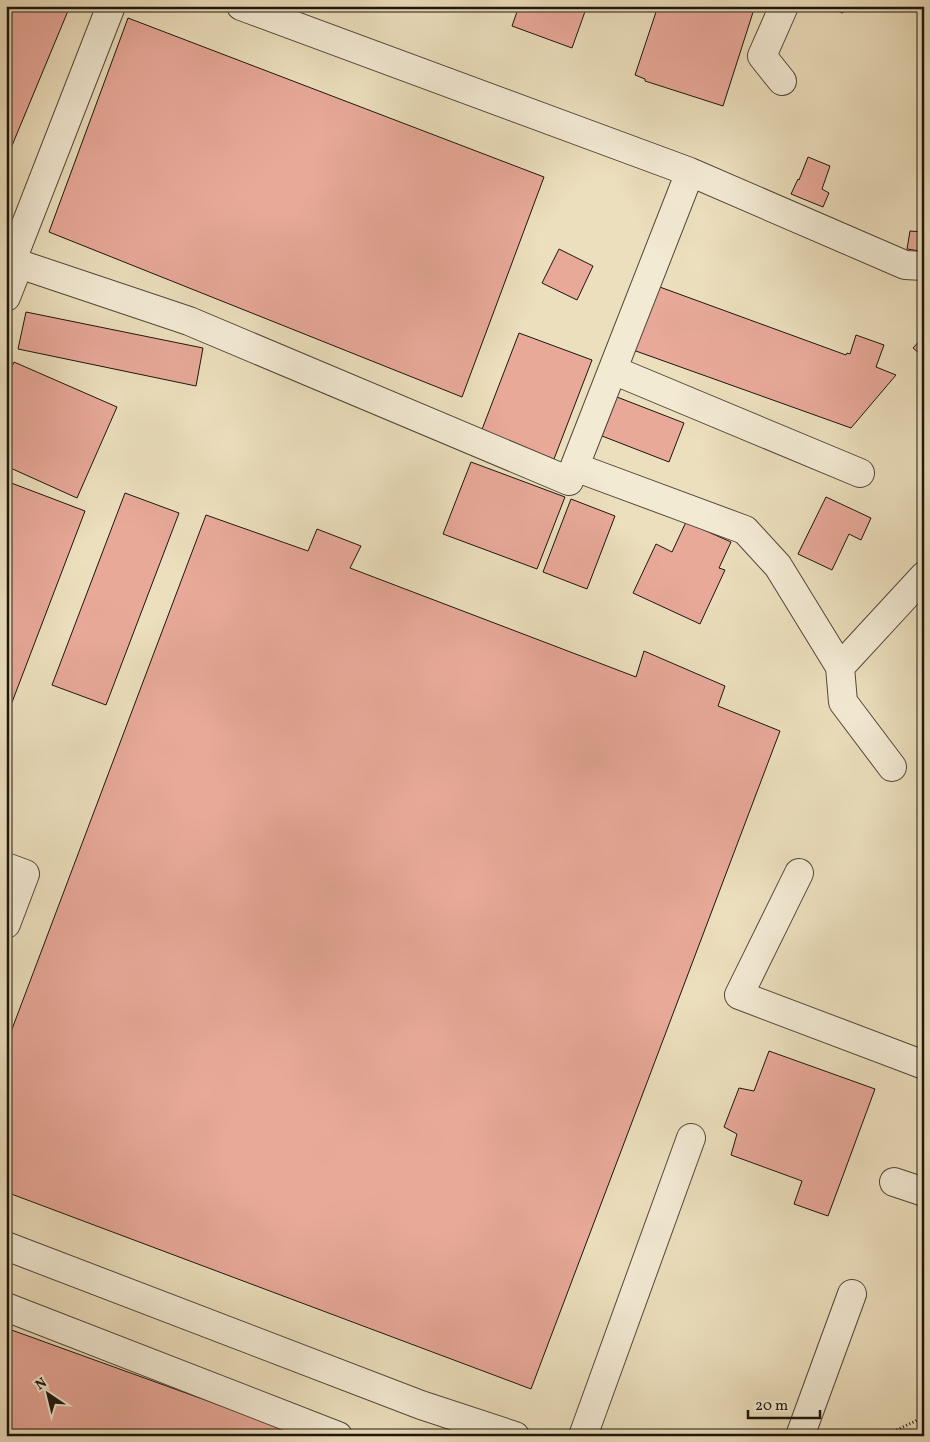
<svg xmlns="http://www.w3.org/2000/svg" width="930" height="1442" font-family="Vollkorn,serif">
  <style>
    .building { fill: #e8a999; stroke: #1c160d }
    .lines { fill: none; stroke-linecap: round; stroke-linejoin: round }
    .minor-casing { stroke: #504839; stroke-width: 30 }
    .path { stroke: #1c160d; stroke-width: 3; stroke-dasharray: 1 2.5; stroke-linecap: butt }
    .minor { stroke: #f3ead4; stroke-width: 28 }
  </style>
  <rect width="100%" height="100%" fill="#ecdfbd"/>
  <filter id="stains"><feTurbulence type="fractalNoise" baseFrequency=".004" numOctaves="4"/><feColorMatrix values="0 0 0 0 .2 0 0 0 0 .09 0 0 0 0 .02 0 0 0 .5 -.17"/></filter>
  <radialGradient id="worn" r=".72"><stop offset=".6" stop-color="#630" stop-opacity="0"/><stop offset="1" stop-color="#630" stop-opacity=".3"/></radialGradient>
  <path class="building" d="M 6,6 L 70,6 L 6,160 Z
    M 519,6 L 587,6 L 572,48 L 512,26 Z
    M 658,6 L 755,6 L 723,106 L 645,81 L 645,79 L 635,75 Z
    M 828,6 L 854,6 L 842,13 Z
    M 128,18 L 544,177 L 462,397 L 49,232 Z
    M 808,157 L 830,166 L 822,189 L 829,193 L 823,207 L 791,194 L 798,179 L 799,180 Z
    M 910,231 L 923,232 L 920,251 L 907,249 Z
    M 559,249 L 593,266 L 577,300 L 542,283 Z
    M 657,286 L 846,355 L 847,353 L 850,354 L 856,335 L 884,345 L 876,367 L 896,375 L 851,428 L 633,350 Z
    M 26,312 L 203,348 L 196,386 L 18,349 Z
    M 519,333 L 592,360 L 554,459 L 481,432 Z
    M 924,336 L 924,357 L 913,348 Z
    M 14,362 L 117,407 L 77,498 L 6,466 L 6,380 Z
    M 617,397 L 684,423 L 669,462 L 602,436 Z
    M 471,462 L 565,497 L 537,569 L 443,534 Z
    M 6,481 L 85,511 L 6,718 Z
    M 125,493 L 179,513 L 106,705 L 52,685 Z
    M 826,497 L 871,518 L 861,540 L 849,534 L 832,570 L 798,554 Z
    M 571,499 L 615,516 L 587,589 L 543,572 Z
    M 206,515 L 308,551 L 317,529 L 361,546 L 350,568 L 636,677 L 644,651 L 725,686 L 718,706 L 780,731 L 531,1389 L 6,1192 L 6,1045 Z
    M 686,522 L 731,542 L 719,568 L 725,570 L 700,624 L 633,593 L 656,544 L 672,552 Z
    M 769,1051 L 875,1089 L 828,1216 L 794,1204 L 802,1181 L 731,1155 L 737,1134 L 724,1127 L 739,1088 L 754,1091 Z
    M 6,1328 L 305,1436 L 6,1436 Z"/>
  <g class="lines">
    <g class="minor-casing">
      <path id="minor" d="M 111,6 L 12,260 L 19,264 L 189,321 L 569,481 L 690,172
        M 241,6 L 690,172 L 905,265 L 924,266
        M 782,81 L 762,56 L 784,6
        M 6,297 L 19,264
        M 613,370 L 860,473
        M 575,467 L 745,530 L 778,566 L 840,667 L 843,702 L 892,767
        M 840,667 L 924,576
        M 6,867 L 25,874 L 6,924
        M 799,873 L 739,995 L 924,1065
        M 894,1182 L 924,1192
        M 6,1246 L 421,1405 L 515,1436
        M 6,1307 L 338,1436
        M 583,1436 L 691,1138
        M 800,1436 L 852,1294"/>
    </g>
    <path class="path" d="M 884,1436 L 924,1417"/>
    <use href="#minor" class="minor"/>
  </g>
  <rect width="930" height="1442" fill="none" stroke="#ecdfbd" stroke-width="25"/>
  <rect x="8" y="8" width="915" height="1427" fill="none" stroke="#1c160d" stroke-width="2.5"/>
  <rect x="12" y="12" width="905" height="1417" fill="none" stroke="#1c160d"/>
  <g transform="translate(48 1394) rotate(325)" stroke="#f3ead4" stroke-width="4" paint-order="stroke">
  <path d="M0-4L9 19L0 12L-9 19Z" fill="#1c160d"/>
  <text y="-8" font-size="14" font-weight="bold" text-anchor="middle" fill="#1c160d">N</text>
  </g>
  <path d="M748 1410v8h72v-8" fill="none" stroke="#1c160d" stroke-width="2.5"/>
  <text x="755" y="1410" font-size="15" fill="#1c160d" stroke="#f3ead4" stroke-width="4" paint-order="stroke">20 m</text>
  <rect width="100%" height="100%" filter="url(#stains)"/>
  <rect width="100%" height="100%" fill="url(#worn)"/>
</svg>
